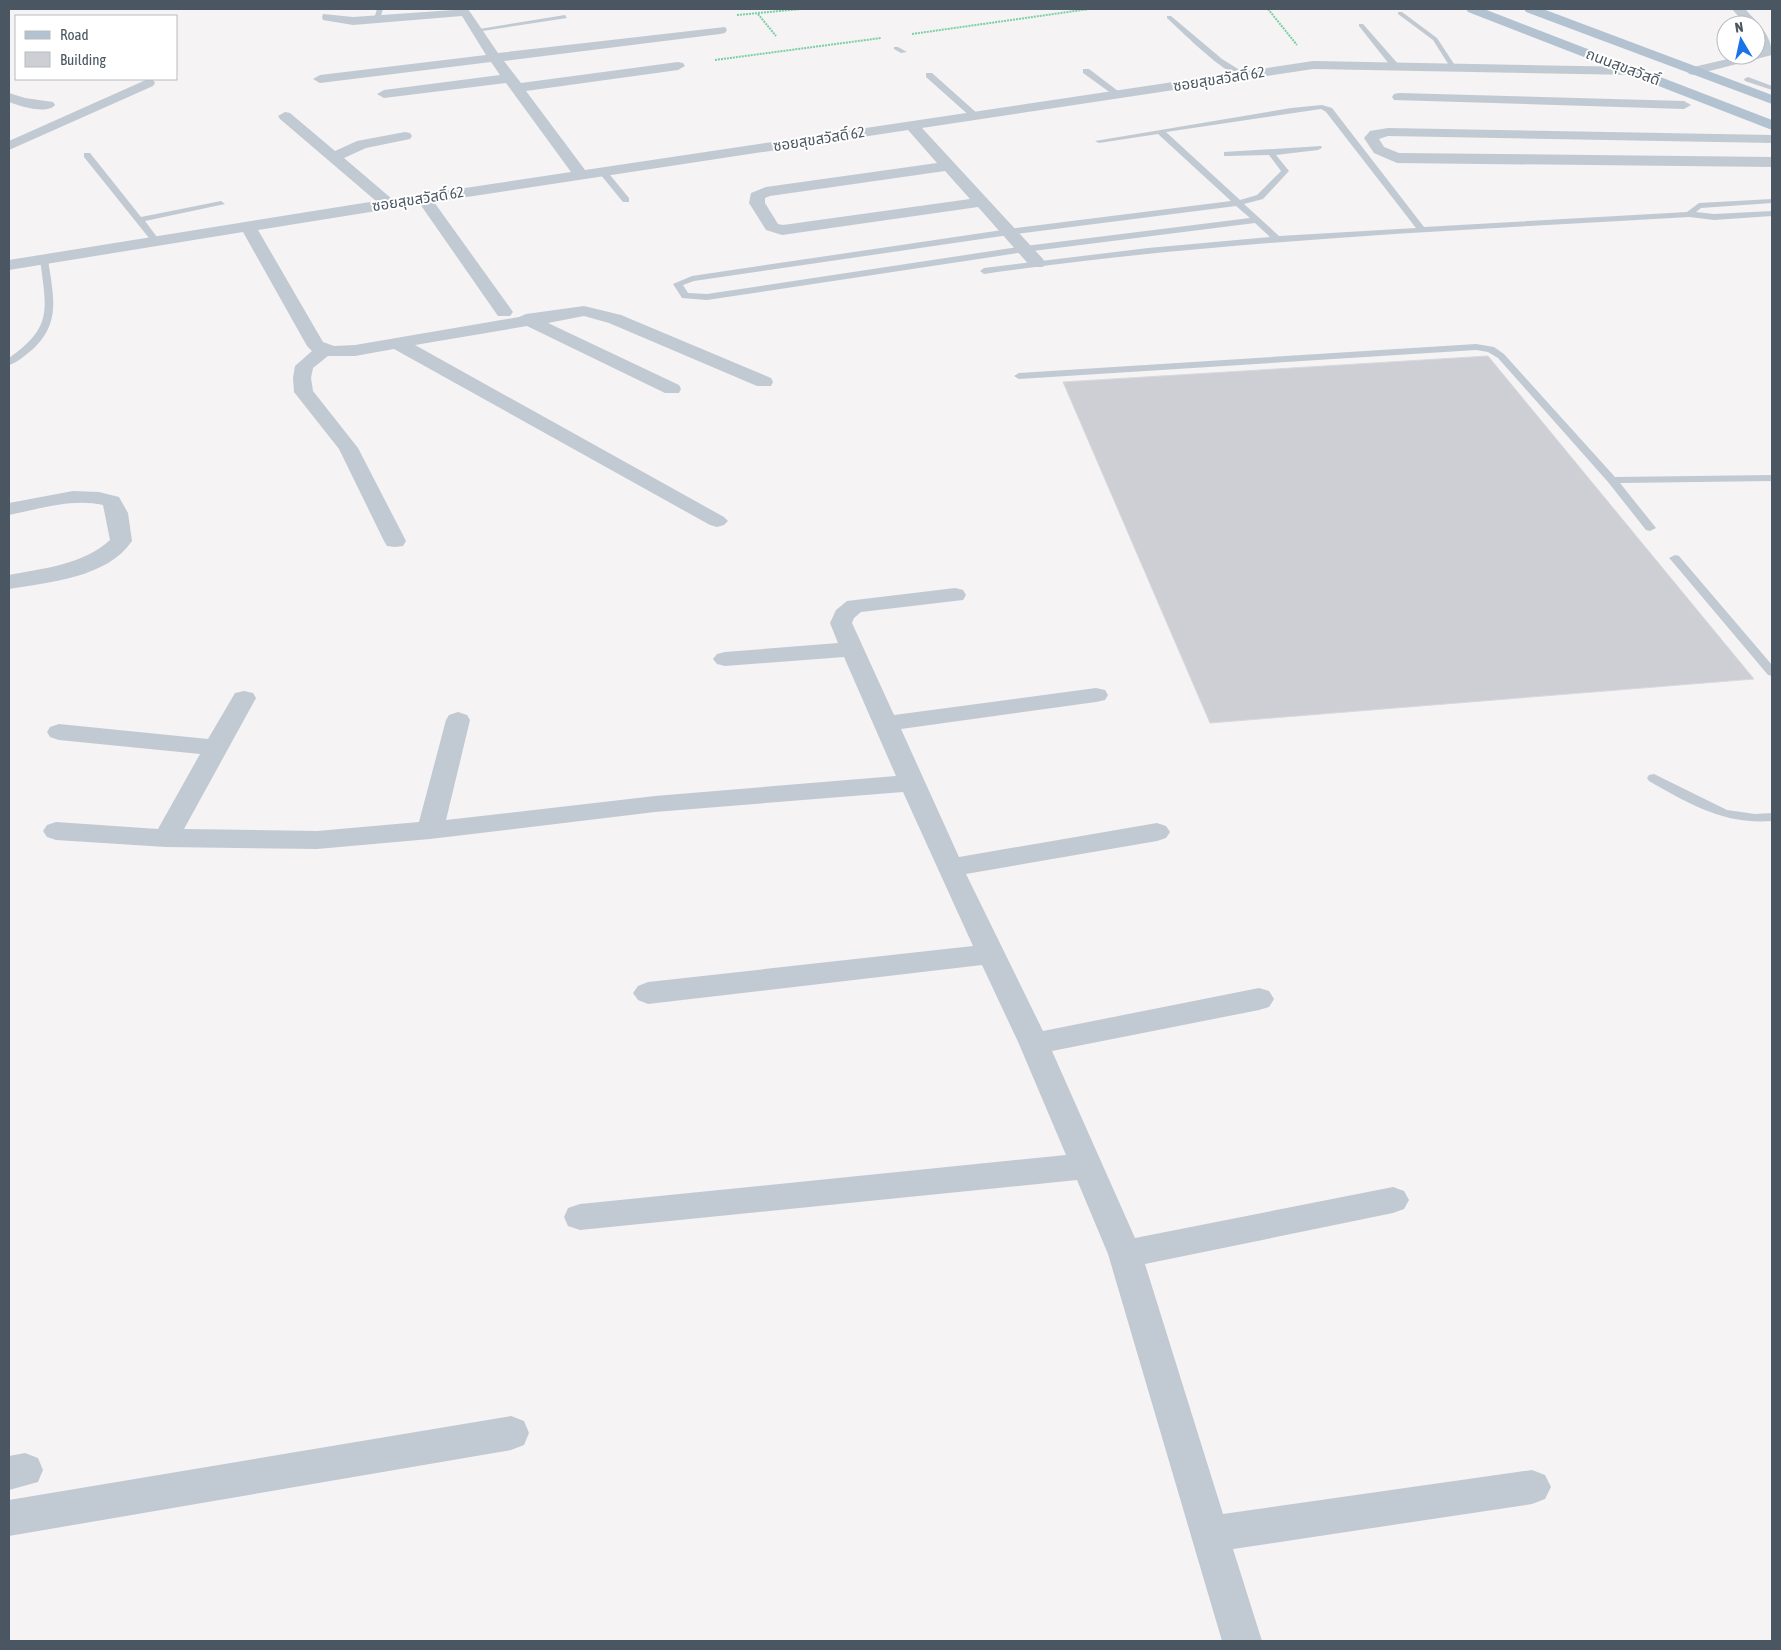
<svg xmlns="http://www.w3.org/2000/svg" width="1781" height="1650" font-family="'Asap Condensed','Noto Sans Thai',sans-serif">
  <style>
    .building { fill: #cdcfd5; stroke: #d7d9de }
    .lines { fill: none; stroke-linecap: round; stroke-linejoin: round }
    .path { stroke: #7ad0a6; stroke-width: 2; stroke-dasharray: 2 1; stroke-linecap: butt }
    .service { fill: #c1cad2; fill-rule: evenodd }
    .minor { fill: #c1cad2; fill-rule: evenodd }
    .primary { fill: #b3c2d1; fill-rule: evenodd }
    .labels { text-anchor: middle; stroke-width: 4; stroke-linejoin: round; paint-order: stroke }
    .far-street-label { font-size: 15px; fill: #4a5661; stroke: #fff }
  </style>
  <rect width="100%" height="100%" fill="#f5f3f3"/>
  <path class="building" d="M 1488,356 L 1754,679 L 1210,723 L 1063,382 Z"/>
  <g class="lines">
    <path class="path" d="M 1268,9 L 1297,45
      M 758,14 L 776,36
      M 737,15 L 801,9
      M 912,34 L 1089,9
      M 715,60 L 881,38"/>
    <path class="service" d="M 377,9 L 383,9 L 380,19 L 377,21 L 374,19 Z
      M 1398,12 L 1402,12 L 1437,38 L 1458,70 L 1452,70 L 1433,40 L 1398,14 Z
      M 565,15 L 567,18 L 476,32 L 473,30 Z
      M 1167,16 L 1171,16 L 1222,59 L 1246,74 L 1246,78 C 1229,79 1181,31 1167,18 Z
      M 1359,24 L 1363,24 L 1399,65 L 1399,69 L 1393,69 L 1359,26 Z
      M 894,47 L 898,47 L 907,52 L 901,53 L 894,49 Z
      M 1083,69 L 1089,69 L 1122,94 L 1115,96 L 1083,73 Z
      M 926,73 L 932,73 L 978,114 L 978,118 L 972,118 L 926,77 Z
      M 1748,77 L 1772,86 L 1772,90 L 1745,81 L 1744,79 Z
      M 1322,105 L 1332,108 L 1424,227 L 1687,212 L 1699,203 L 1772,199 L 1772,203 L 1701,208 L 1696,212 L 1714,214 L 1772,211 L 1772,216 L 1714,220 L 1689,217 C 1453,231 1218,240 984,274 L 980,271 L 984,268 L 1148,248 L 1270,237 L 1255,223 L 1025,252 L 707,300 L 682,298 L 673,284 L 692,276 L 1009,229 L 1231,201 L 1158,134 L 1099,143 L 1095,141 L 1291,108 ZM 1321,109 L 1326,112 L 1416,228 L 1279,236 L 1244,204 L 1263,199 L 1289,171 L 1276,155 L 1318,150 L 1322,148 L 1321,146 L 1224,152 L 1224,156 L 1227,156 L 1269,155 L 1281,171 L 1257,195 L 1240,200 L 1166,132 ZM 1236,206 L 1250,218 L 1025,246 L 707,294 L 688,293 L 683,285 L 694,281 L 1009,235 Z
      M 84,153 L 90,153 L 141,217 L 221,201 L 225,204 L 145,221 L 160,241 L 153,243 L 84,157 Z
      M 600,170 L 606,170 L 629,198 L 629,202 L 623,202 L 600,174 Z
      M 44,256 L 48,259 C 53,296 62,322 32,350 C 25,355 17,363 9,365 L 9,358 C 54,326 46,309 40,259 Z
      M 1476,344 L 1494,347 L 1504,354 L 1615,477 L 1772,475 L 1772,481 L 1620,483 L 1656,528 L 1650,531 L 1646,530 L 1608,482 L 1498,358 L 1488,352 L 1476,350 L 1019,379 L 1014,376 L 1019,373 Z
      M 1675,555 L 1679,556 L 1772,665 L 1772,676 L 1768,675 L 1671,560 L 1669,558 Z
      M 1654,774 L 1727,810 L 1755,814 L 1772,813 L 1772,821 C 1725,825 1689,804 1649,781 L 1647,778 L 1649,775 Z"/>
    <path class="minor" d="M 468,9 L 498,53 L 725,27 L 727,30 L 725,33 L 720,34 L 504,61 L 521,83 L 678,62 L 683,63 L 685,66 L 678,70 L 526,91 L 585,170 L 1313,61 L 1633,67 L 1640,71 L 1633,75 L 1313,69 L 922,128 L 1043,259 L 1045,263 L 1043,267 L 1031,267 L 978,207 L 782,235 L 766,230 L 749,203 L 751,193 L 766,187 L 937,163 L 908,130 L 434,202 L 513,312 L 510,316 L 498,316 L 420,204 L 258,230 L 323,342 L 334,346 L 355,345 L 519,317 L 526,314 L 584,306 L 621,315 L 771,378 L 773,382 L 771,386 L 757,386 L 609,323 L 584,316 L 548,323 L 679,385 L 681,389 L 679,393 L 665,393 L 527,326 L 415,345 L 724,517 L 728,521 L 724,525 L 717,527 L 710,525 L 394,349 L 355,356 L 328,356 L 313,368 L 311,378 L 313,391 L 358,448 L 406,541 L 403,546 L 395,547 L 387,546 L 384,541 L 339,449 L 294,392 L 293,378 L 295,366 L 312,351 L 307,346 L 243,232 L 9,270 L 9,260 L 376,201 L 280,119 L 278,116 L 285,112 L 290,113 L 335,151 L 357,141 L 405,132 L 410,133 L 412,136 L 410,139 L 366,148 L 344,158 L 392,199 L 571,172 L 506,83 L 384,98 L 377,94 L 384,90 L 500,75 L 491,62 L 320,83 L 313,79 L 320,75 L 486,55 L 462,16 L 353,25 L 323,20 L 322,17 L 323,14 L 353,17 ZM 945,171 L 970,199 L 783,225 L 778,224 L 765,203 L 765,198 L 770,196 Z
      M 1732,9 L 1745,9 C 1758,23 1772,35 1772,55 L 1694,75 L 1689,74 L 1687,71 L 1689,68 L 1745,55 L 1756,55 L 1756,52 L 1763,49 L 1756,39 L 1756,25 L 1746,25 Z
      M 148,79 L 153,80 L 155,83 L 153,86 L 9,150 L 9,141 Z
      M 9,93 L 25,98 L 53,102 L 55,105 C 47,115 19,106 9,102 Z
      M 1399,93 L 1684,101 L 1691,105 L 1684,109 L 1394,100 L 1392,97 L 1394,94 Z
      M 1388,128 L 1772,135 L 1772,143 L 1388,136 L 1379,139 L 1384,147 L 1399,153 L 1772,157 L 1772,167 L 1397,163 L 1374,153 L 1364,138 L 1370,131 Z
      M 73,491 L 99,492 L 119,497 L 128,513 L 132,541 C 107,578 49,582 9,589 L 9,575 C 45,568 82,565 110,540 L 103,505 C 72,498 40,509 9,515 L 9,503 Z
      M 955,588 L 963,590 L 966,595 L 963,600 L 861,612 L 854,618 L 852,623 L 894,715 L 1096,688 L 1105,690 L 1108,695 L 1105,700 L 1096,702 L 901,729 L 959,857 L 1157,823 L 1166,826 L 1170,832 L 1166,838 L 1157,841 L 966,874 L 1043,1031 L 1259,988 L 1269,991 L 1274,999 L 1269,1007 L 1259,1010 L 1052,1051 L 1135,1238 L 1393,1187 L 1404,1191 L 1409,1200 L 1404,1209 L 1393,1213 L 1145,1264 L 1223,1514 L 1532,1470 L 1545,1475 L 1551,1487 L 1545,1499 L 1532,1504 L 1233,1549 L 1262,1641 L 1222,1641 L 1108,1254 L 1077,1180 L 580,1230 L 568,1226 L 564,1217 L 568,1208 L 580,1204 L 1066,1155 L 1019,1044 L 982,965 L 648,1004 L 638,1000 L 633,993 L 638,986 L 648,982 L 973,946 L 903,792 L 655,812 L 430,839 L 317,849 L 166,847 L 56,840 L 47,837 L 43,831 L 47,825 L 56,822 L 158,829 L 200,754 L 59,740 L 50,737 L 47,732 L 50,727 L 59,724 L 208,739 L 235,693 L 244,691 L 253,693 L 256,698 L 184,829 L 317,831 L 419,822 L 446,720 L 449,715 L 458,712 L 467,715 L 470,720 L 446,820 L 655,796 L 896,776 L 844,657 L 725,666 L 717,664 L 713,659 L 717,654 L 725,652 L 838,643 L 830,623 L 836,610 L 847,601 Z
      M 511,1416 L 524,1421 L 529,1433 L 524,1445 L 511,1450 L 9,1536 L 9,1500 Z
      M 25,1453 L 38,1458 L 43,1470 L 38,1482 L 9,1490 L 9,1456 Z"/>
    <path class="primary" d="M 1466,9 L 1484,9 L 1772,120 L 1772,130 L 1468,12 Z
      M 1524,9 L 1543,9 L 1772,95 L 1772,104 L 1526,12 Z"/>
  </g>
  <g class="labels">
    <g class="far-street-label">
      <text transform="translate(1623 67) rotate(21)" y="5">ถนนสุขสวัสดิ์</text>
      <text transform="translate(1219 79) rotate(-9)" y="5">ซอยสุขสวัสดิ์ 62</text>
      <text transform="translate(819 139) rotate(-9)" y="5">ซอยสุขสวัสดิ์ 62</text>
      <text transform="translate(418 199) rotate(-9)" y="5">ซอยสุขสวัสดิ์ 62</text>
    </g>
  </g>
  <rect width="1781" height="1650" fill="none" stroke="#4a5661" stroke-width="20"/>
  <rect x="15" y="15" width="162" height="65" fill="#ffffff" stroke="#b7bbc0"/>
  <rect x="25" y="31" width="25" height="8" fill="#b3c2d1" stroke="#b7bbc0"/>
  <text x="60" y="40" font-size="15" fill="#4a5661">Road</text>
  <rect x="25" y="52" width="25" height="15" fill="#cdcfd5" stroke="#b7bbc0"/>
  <text x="60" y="65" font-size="15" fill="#4a5661">Building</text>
  <g transform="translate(1741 40) rotate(351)"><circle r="24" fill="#ffffff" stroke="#b7bbc0"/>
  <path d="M0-4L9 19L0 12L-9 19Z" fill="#1a73e8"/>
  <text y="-8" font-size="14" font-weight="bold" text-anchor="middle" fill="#4a5661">N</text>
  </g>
</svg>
